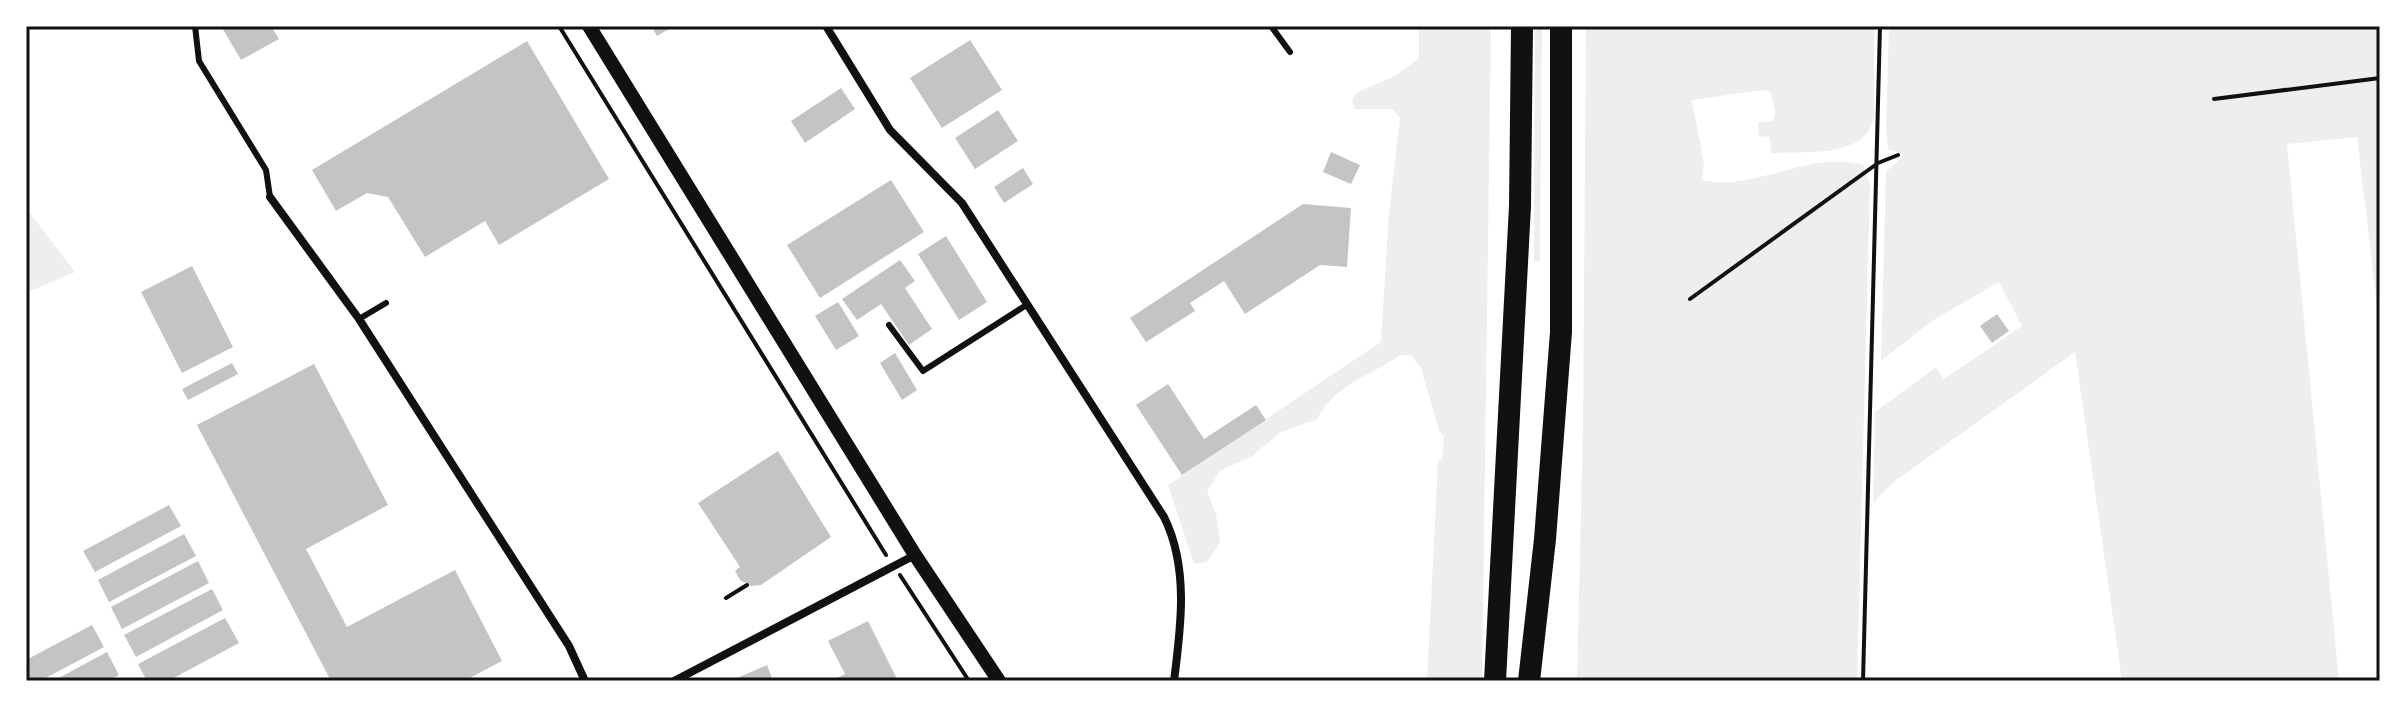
<svg xmlns="http://www.w3.org/2000/svg" width="2406" height="707" font-family="'Roboto Condensed',sans-serif">
  <style>
    .green { fill: #eee }
    .building { fill: #c4c4c4 }
    .lines { fill: none; stroke-linecap: round; stroke-linejoin: round }
    .path { stroke: #111; stroke-width: 4 }
    .service { stroke: #111; stroke-width: 6 }
    .minor { stroke: #111; stroke-width: 8 }
    .tertiary { stroke: #111; stroke-width: 14 }
    .motorway { stroke: #111; stroke-width: 22 }
    .neatline { fill: none; stroke: #111; stroke-width: 3 }
  </style>
  <rect width="100%" height="100%" fill="#fff"/>
  <path class="green" d="M 1419,26 L 1491,26 L 1482,681 L 1427,681 L 1438,461 L 1442,459 L 1444,436 L 1439,431 L 1421,368 L 1411,355 L 1401,355 C 1370,375 1335,385 1317,419 L 1279,433 L 1252,456 L 1220,471 L 1207,491 L 1216,514 L 1220,543 L 1207,562 L 1194,564 L 1168,485 L 1381,342 L 1389,212 L 1400,118 L 1393,109 L 1355,109 L 1352,101 L 1356,93 L 1397,75 L 1419,58 Z
    M 1535,26 L 1542,26 L 1540,261 L 1534,261 Z
    M 1586,26 L 1874,26 L 1874,116 C 1868,159 1804,151 1771,153 L 1770,137 L 1759,136 L 1758,122 L 1773,121 L 1775,112 L 1771,92 L 1763,90 L 1692,100 L 1704,164 L 1702,180 C 1757,192 1809,149 1863,165 L 1870,184 L 1857,681 L 1577,681 L 1583,425 Z
    M 1889,26 L 2380,26 L 2380,331 L 2357,137 L 2287,144 L 2339,681 L 2122,681 L 2075,352 L 1895,481 L 1873,502 L 1875,412 L 1936,367 L 1944,379 L 2022,326 L 1999,282 L 1932,321 L 1881,361 L 1886,172 L 1904,155 L 1888,149 L 1886,129 Z
    M 26,208 L 75,272 L 26,293 Z"/>
  <path class="building" d="M 221,26 L 271,26 L 279,39 L 241,60 Z
    M 651,26 L 674,26 L 657,36 Z
    M 970,40 L 1002,90 L 942,128 L 910,78 Z
    M 527,41 L 609,179 L 499,245 L 485,221 L 425,257 L 388,197 L 367,193 L 336,211 L 312,170 Z
    M 841,88 L 855,109 L 805,143 L 791,121 Z
    M 998,110 L 1018,141 L 975,169 L 955,138 Z
    M 1331,152 L 1360,165 L 1351,184 L 1323,172 Z
    M 1023,168 L 1033,184 L 1004,203 L 994,187 Z
    M 891,180 L 924,232 L 820,298 L 787,245 Z
    M 1303,204 L 1351,208 L 1347,267 L 1320,265 L 1245,314 L 1224,281 L 1190,303 L 1195,311 L 1146,342 L 1130,318 Z
    M 946,236 L 987,302 L 959,320 L 918,254 Z
    M 900,260 L 915,281 L 905,288 L 932,329 L 909,345 L 881,304 L 857,320 L 842,299 Z
    M 192,266 L 233,347 L 182,373 L 141,292 Z
    M 838,302 L 859,336 L 836,350 L 815,316 Z
    M 1997,314 L 2009,331 L 1992,343 L 1980,326 Z
    M 895,353 L 917,390 L 902,400 L 880,363 Z
    M 232,363 L 238,374 L 188,400 L 182,389 Z
    M 314,364 L 388,505 L 306,549 L 347,627 L 455,570 L 502,661 L 464,681 L 331,681 L 197,425 Z
    M 1168,384 L 1204,439 L 1256,405 L 1266,420 L 1182,475 L 1136,405 Z
    M 778,451 L 831,537 L 761,585 L 751,586 L 740,580 L 735,571 L 740,567 L 698,503 Z
    M 169,505 L 181,526 L 95,572 L 83,551 Z
    M 184,534 L 196,556 L 109,602 L 98,580 Z
    M 198,561 L 209,583 L 122,629 L 111,607 Z
    M 212,589 L 223,610 L 136,657 L 124,635 Z
    M 225,618 L 239,643 L 168,681 L 147,681 L 138,664 Z
    M 868,621 L 898,681 L 831,681 L 845,674 L 828,641 Z
    M 92,625 L 104,647 L 40,681 L 26,681 L 26,660 Z
    M 107,652 L 119,675 L 107,681 L 53,681 Z
    M 767,665 L 773,681 L 738,681 L 737,678 Z"/>
  <g class="lines">
    <path class="path" d="M 559,26 L 886,555
      M 2214,99 L 2380,78
      M 1690,299 L 1878,163 L 1898,155
      M 900,575 L 969,681
      M 726,598 L 747,585
      M 262,681 L 271,681
      M 1863,681 L 1880,26"/>
    <path class="service" d="M 195,26 L 199,61 L 266,170 L 270,197
      M 1271,26 L 1290,52
      M 359,319 L 386,303
      M 889,325 L 923,371 L 1028,304"/>
    <path class="minor" d="M 826,26 L 890,130 L 962,203 L 1164,517 C 1189,567 1181,627 1174,681
      M 270,197 L 359,319 L 569,646 L 585,681
      M 674,681 L 915,555"/>
    <path class="tertiary" d="M 589,26 L 915,555 L 999,681"/>
    <path class="motorway" d="M 1495,681 L 1520,206 L 1522,26
      M 1529,681 L 1545,539 L 1561,332 L 1561,26"/>
  </g>
  <rect width="2406" height="707" fill="none" stroke="#ffffff" stroke-width="56"/>
  <rect x="28" y="28" width="2350" height="651" class="neatline"/>
</svg>
